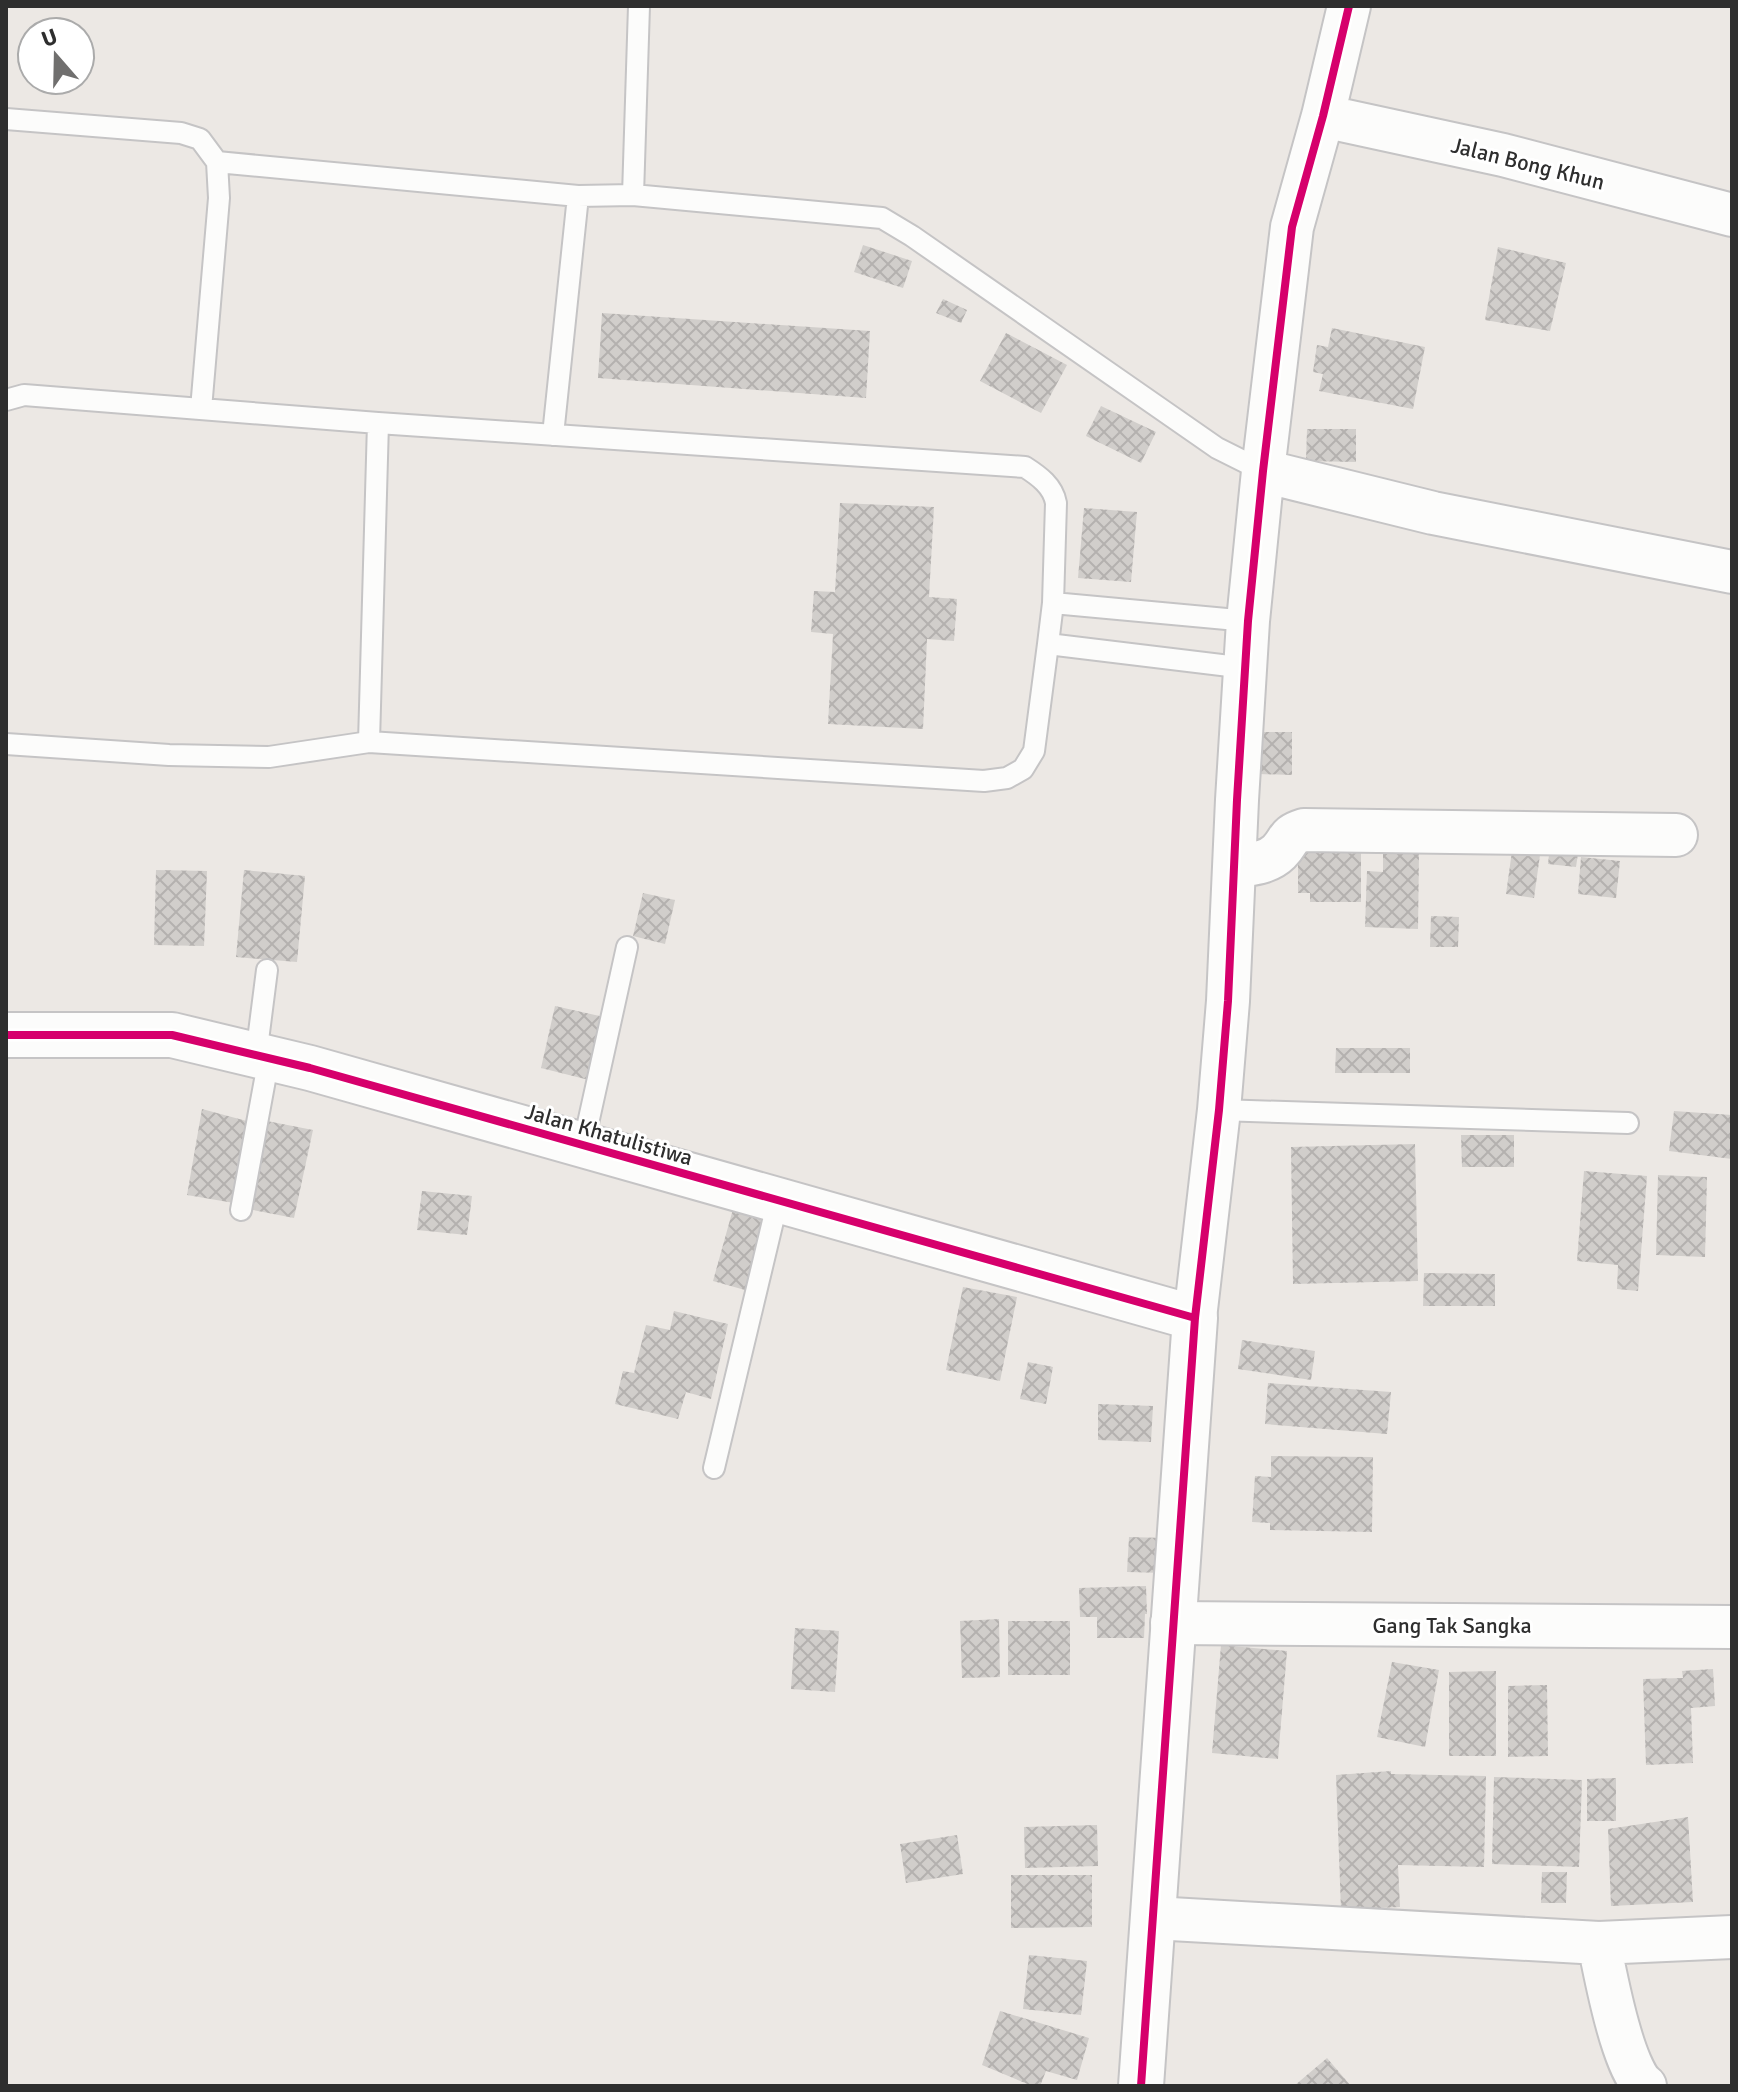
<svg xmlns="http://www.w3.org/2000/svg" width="1738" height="2092" font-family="Signika,sans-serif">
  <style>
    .building { fill: url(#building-cross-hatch) }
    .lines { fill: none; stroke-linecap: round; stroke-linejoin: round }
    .service-casing { stroke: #c5c4c5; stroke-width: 24 }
    .minor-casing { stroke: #c5c4c5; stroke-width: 46 }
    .tertiary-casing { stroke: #c5c4c5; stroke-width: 48 }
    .service { stroke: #fcfcfb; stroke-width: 20 }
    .minor { stroke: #fcfcfb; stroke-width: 42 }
    .tertiary { stroke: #fcfcfb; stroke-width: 44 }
    .cycleway-casing { stroke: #fff; stroke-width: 13 }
    .cycleway { stroke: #d6006c; stroke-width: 8 }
    .labels { text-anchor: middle; stroke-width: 6; stroke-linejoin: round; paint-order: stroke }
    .street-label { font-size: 22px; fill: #2e2e2e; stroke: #fff }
  </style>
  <defs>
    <pattern id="building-cross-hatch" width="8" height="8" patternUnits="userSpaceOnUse" patternTransform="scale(2)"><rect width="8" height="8" fill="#d1cecb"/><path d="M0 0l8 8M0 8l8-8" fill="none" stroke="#b4b1af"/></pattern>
  </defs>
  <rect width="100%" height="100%" fill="#ece8e4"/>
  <path class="building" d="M 863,245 L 912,261 L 903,288 L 854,272 Z
    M 1498,247 L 1566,263 L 1550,331 L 1485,320 Z
    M 943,299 L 967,310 L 961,323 L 936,313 Z
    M 602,313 L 870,331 L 866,398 L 598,378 Z
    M 1332,328 L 1425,347 L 1413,409 L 1319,391 L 1323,374 L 1313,372 L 1317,345 L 1328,347 Z
    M 1006,333 L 1067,365 L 1041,413 L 980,381 Z
    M 1101,406 L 1156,432 L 1141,463 L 1086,436 Z
    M 1307,429 L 1356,429 L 1356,462 L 1306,461 Z
    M 840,503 L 934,507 L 929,597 L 957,599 L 954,641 L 927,639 L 923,729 L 828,724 L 833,634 L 811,632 L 814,591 L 835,592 Z
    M 1084,508 L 1137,512 L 1131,582 L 1078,578 Z
    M 1259,732 L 1292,732 L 1292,775 L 1259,774 Z
    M 1361,835 L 1361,902 L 1310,902 L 1310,893 L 1298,893 L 1298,845 Z
    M 1551,836 L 1580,840 L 1576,867 L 1548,864 Z
    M 1512,851 L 1540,855 L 1534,898 L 1506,894 Z
    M 1383,852 L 1419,853 L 1418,929 L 1365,927 L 1367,871 L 1383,872 Z
    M 1581,857 L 1620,861 L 1616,898 L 1578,894 Z
    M 156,870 L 207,871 L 204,946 L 154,945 Z
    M 244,870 L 305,876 L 297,962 L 236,957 Z
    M 643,893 L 675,900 L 665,944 L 633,936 Z
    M 1431,916 L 1459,917 L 1458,947 L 1430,947 Z
    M 555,1006 L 604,1017 L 589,1080 L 541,1068 Z
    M 1336,1048 L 1410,1048 L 1410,1073 L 1335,1073 Z
    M 202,1109 L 254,1123 L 240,1204 L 187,1195 Z
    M 1674,1111 L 1732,1115 L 1732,1159 L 1669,1151 Z
    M 267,1121 L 313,1130 L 294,1218 L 248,1209 Z
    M 1461,1135 L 1514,1135 L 1514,1167 L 1462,1167 Z
    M 1415,1144 L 1418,1281 L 1293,1284 L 1291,1147 Z
    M 1584,1171 L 1647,1176 L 1638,1291 L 1617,1289 L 1618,1265 L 1577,1261 Z
    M 1658,1175 L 1707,1177 L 1705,1257 L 1656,1255 Z
    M 422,1191 L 472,1196 L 467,1235 L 417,1230 Z
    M 733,1209 L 766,1218 L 745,1290 L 713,1281 Z
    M 1424,1273 L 1495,1274 L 1495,1306 L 1423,1306 Z
    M 963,1287 L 1017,1297 L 1000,1381 L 946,1370 Z
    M 674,1311 L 728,1324 L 711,1399 L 686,1392 L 678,1419 L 615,1404 L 623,1371 L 634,1373 L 646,1325 L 670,1330 Z
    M 1242,1340 L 1315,1351 L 1311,1380 L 1238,1369 Z
    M 1028,1362 L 1053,1367 L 1046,1404 L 1020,1399 Z
    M 1268,1383 L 1391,1392 L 1387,1434 L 1265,1424 Z
    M 1098,1404 L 1153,1406 L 1151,1442 L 1098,1440 Z
    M 1271,1456 L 1373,1457 L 1372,1532 L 1270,1530 L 1270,1523 L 1252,1522 L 1255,1476 L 1271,1477 Z
    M 1129,1537 L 1165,1538 L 1164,1573 L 1127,1572 Z
    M 1146,1586 L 1147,1614 L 1145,1614 L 1144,1638 L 1097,1638 L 1097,1617 L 1080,1617 L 1079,1588 Z
    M 999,1619 L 1000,1677 L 962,1678 L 960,1621 Z
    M 1008,1621 L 1070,1621 L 1070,1675 L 1008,1675 Z
    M 795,1628 L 839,1631 L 835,1692 L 791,1689 Z
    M 1221,1645 L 1287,1651 L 1278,1759 L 1212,1753 Z
    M 1392,1662 L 1439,1670 L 1425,1747 L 1377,1737 Z
    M 1713,1669 L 1715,1706 L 1691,1708 L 1693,1763 L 1646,1765 L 1643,1679 L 1683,1678 L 1682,1671 Z
    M 1496,1671 L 1496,1756 L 1449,1756 L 1449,1672 Z
    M 1547,1685 L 1548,1756 L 1508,1757 L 1508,1686 Z
    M 1391,1771 L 1391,1774 L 1486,1776 L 1484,1867 L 1398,1865 L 1400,1907 L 1341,1910 L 1336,1775 Z
    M 1494,1777 L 1582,1780 L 1579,1867 L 1492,1864 Z
    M 1616,1778 L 1616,1821 L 1587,1821 L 1587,1779 Z
    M 1688,1817 L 1693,1902 L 1611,1906 L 1608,1829 Z
    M 1097,1825 L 1098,1866 L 1025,1868 L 1024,1827 Z
    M 957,1835 L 963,1874 L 906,1883 L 900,1844 Z
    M 1542,1872 L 1567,1872 L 1566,1903 L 1541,1903 Z
    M 1011,1875 L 1092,1875 L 1092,1927 L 1011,1928 Z
    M 1029,1955 L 1087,1961 L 1081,2015 L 1023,2009 Z
    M 1000,2011 L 1089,2038 L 1077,2080 L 1046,2071 L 1040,2086 L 1032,2086 L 982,2065 Z
    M 1327,2058 L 1351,2086 L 1294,2086 Z"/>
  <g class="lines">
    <g class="service-casing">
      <path id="service" d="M 6,119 L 181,133 L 200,139 L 217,162 L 219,198 L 201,409
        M 217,162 L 578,196 L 633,195 L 882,218 L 912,236 L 1217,448 L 1263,471
        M 633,195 L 639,6
        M 6,400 L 24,395 L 378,423 L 1025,467 C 1039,476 1053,486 1056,503 L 1053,603 L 1048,644 L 1246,668
        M 553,435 L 578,196
        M 1053,603 L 1248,621
        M 369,742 L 378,423
        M 6,744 L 169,755 L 269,757 L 369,742 L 984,781 L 1007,778 L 1023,769 L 1034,751 L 1048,644
        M 256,1056 L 267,970
        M 1219,1110 L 1628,1123
        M 583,1146 L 627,947
        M 241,1210 L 269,1058
        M 714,1468 L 778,1200"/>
    </g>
    <g class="minor-casing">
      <path id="minor" d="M 1323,116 L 1503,155 L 1732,215
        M 1263,471 L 1433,513 L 1732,572
        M 1234,867 C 1249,864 1267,864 1279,852 C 1291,840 1285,836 1304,830 L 1676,835
        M 1195,1318 L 1219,1110 L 1228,1001 L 1237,800 L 1248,621 L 1263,471 L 1292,227 L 1323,116 L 1349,6
        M 1172,1623 L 1732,1627
        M 1153,1918 L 1599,1943 C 1605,1973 1623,2070 1645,2086
        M 1599,1943 L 1732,1937"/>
    </g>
    <g class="tertiary-casing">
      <path id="tertiary" d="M 6,1035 L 172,1035 L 310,1068 L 1195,1318 L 1141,2086"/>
    </g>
    <use href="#service" class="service"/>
    <use href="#minor" class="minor"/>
    <use href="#tertiary" class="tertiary"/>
    <g class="cycleway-casing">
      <path id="cycleway" d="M 6,1035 L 172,1035 L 310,1068 L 1195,1318
        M 1141,2086 L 1195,1318 L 1219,1110 L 1228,1001 L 1237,800 L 1248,621 L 1263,471 L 1292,227 L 1323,116 L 1349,6"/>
    </g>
    <use href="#cycleway" class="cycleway"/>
  </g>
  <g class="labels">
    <g class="street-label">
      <text transform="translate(1528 163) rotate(14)" y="8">Jalan Bong Khun</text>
      <text transform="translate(609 1134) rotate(16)" y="8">Jalan Khatulistiwa</text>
      <text x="1452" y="1633">Gang Tak Sangka</text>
    </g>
  </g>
  <rect width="1738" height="2092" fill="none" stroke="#2e2e2e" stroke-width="16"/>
  <g transform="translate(56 56) rotate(340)"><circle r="38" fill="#ffffff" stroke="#ababab" stroke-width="2"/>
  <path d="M0-6L14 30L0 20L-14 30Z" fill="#706f6e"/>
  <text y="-12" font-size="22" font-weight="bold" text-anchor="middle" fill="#2e2e2e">U</text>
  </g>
</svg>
